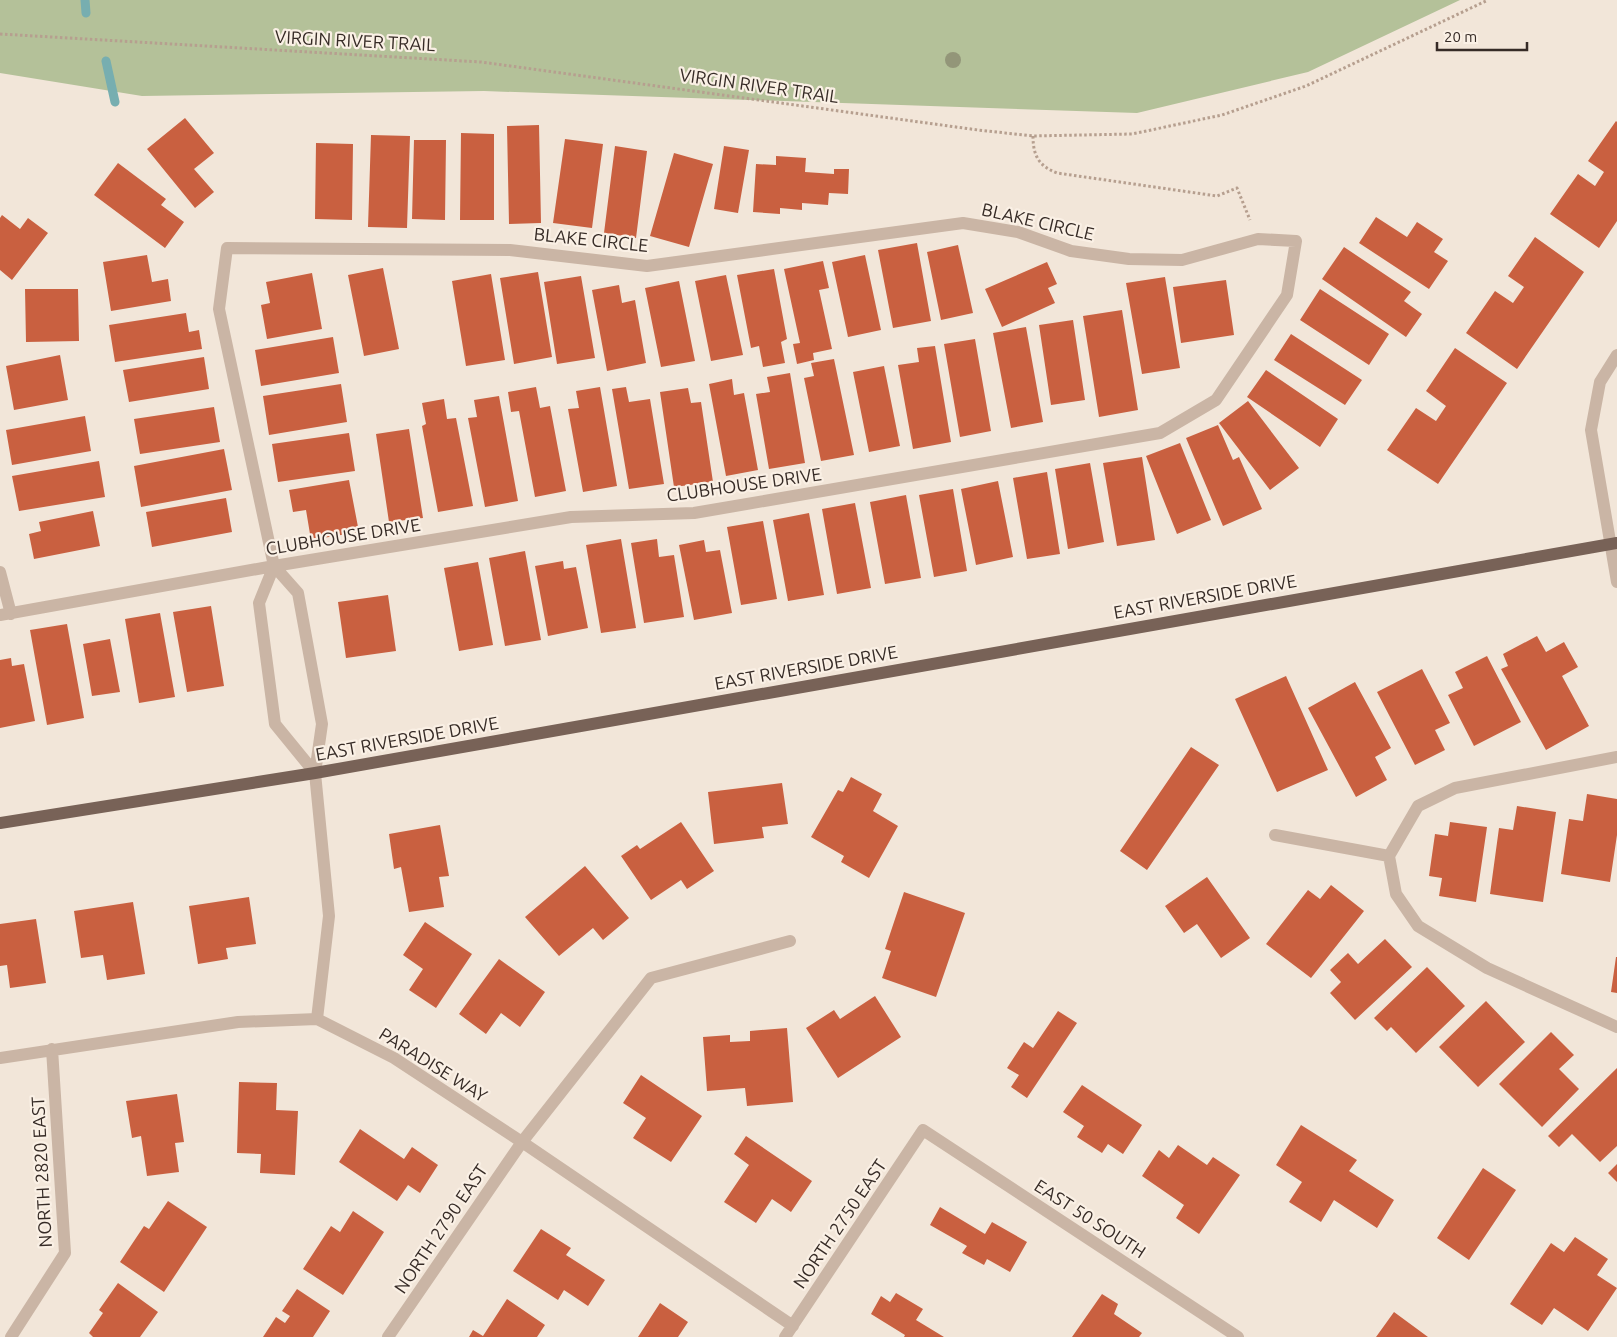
<svg xmlns="http://www.w3.org/2000/svg" width="1617" height="1337" font-family="Ubuntu,sans-serif">
  <style>
    .grass { fill: #b4c199 }
    .lines { fill: none; stroke-linecap: round; stroke-linejoin: round }
    .stream { stroke: #77aeb0; stroke-width: 9 }
    .building { fill: #c96040 }
    .path { stroke: #b69f8f; stroke-width: 3; stroke-dasharray: 2.5 2.5; stroke-linecap: butt }
    .street { stroke: #cab5a5; stroke-width: 12 }
    .primary { stroke: #786257; stroke-width: 12 }
    .tree { fill: #939679 }
    .labels { text-anchor: middle; stroke-width: 4.5; stroke-linejoin: round; paint-order: stroke }
    .street-label { font-size: 18px; fill: #362b26; stroke: #faf0e5 }
  </style>
  <rect width="100%" height="100%" fill="#f2e6d9"/>
  <path class="grass" d="M 0,0 L 1460,0 L 1308,72 L 1137,113 L 484,91 L 142,96 L 0,73 Z"/>
  <g class="lines">
    <path class="stream" d="M 85,0 L 86,13
      M 106,61 L 115,102"/>
  </g>
  <path class="building" d="M 185,118 L 214,153 L 194,169 L 214,192 L 195,208 L 147,149 Z
    M 1616,121 L 1617,122 L 1617,221 L 1599,248 L 1550,214 L 1578,174 L 1595,186 L 1604,172 L 1588,161 Z
    M 539,125 L 541,223 L 509,224 L 507,126 Z
    M 461,133 L 494,134 L 494,220 L 460,220 Z
    M 371,135 L 410,136 L 407,228 L 368,227 Z
    M 565,139 L 603,144 L 592,228 L 553,223 Z
    M 414,140 L 446,140 L 445,220 L 412,219 Z
    M 316,143 L 353,144 L 352,220 L 315,219 Z
    M 615,146 L 647,151 L 636,238 L 604,233 Z
    M 724,146 L 749,150 L 738,213 L 714,209 Z
    M 674,153 L 713,164 L 689,247 L 650,236 Z
    M 776,156 L 806,158 L 805,172 L 834,174 L 834,169 L 849,169 L 848,194 L 829,193 L 828,205 L 802,203 L 802,210 L 780,208 L 780,214 L 753,212 L 756,164 L 776,165 Z
    M 118,163 L 166,199 L 161,205 L 184,222 L 165,248 L 94,195 Z
    M 2,215 L 20,229 L 28,218 L 48,233 L 12,280 L 0,270 L 0,218 Z
    M 1376,217 L 1407,237 L 1417,222 L 1443,239 L 1434,252 L 1448,261 L 1429,289 L 1359,243 Z
    M 1535,237 L 1584,272 L 1517,369 L 1466,333 L 1495,291 L 1513,303 L 1524,287 L 1508,276 Z
    M 917,243 L 931,321 L 893,328 L 878,250 Z
    M 958,245 L 973,313 L 941,320 L 927,252 Z
    M 1344,247 L 1411,292 L 1404,301 L 1422,314 L 1406,337 L 1322,279 Z
    M 147,255 L 152,282 L 168,279 L 171,301 L 111,311 L 103,262 Z
    M 865,255 L 881,330 L 848,337 L 832,262 Z
    M 823,261 L 829,288 L 819,290 L 832,349 L 813,353 L 814,360 L 797,364 L 793,344 L 800,343 L 784,269 Z
    M 1047,262 L 1057,284 L 1048,288 L 1055,303 L 1002,327 L 985,289 Z
    M 383,268 L 399,349 L 364,356 L 348,275 Z
    M 774,269 L 787,339 L 781,342 L 785,363 L 763,367 L 759,346 L 751,348 L 737,275 Z
    M 538,272 L 552,357 L 514,364 L 500,278 Z
    M 312,273 L 322,329 L 267,339 L 261,305 L 270,303 L 266,282 Z
    M 491,274 L 505,360 L 466,366 L 452,281 Z
    M 726,275 L 743,355 L 711,361 L 695,281 Z
    M 581,276 L 595,358 L 557,364 L 544,282 Z
    M 1165,277 L 1180,368 L 1142,374 L 1126,283 Z
    M 1226,280 L 1234,335 L 1181,343 L 1173,287 Z
    M 679,281 L 695,361 L 661,367 L 645,288 Z
    M 619,285 L 622,303 L 635,300 L 646,363 L 607,371 L 592,290 Z
    M 25,289 L 78,289 L 79,341 L 26,342 Z
    M 1320,289 L 1389,334 L 1369,365 L 1300,320 Z
    M 1122,310 L 1138,410 L 1099,417 L 1083,316 Z
    M 186,313 L 189,332 L 199,330 L 202,349 L 115,362 L 109,325 Z
    M 1073,320 L 1085,400 L 1051,405 L 1039,325 Z
    M 1026,327 L 1043,422 L 1011,428 L 993,333 Z
    M 1291,334 L 1362,380 L 1345,405 L 1274,360 Z
    M 333,337 L 339,373 L 261,386 L 255,350 Z
    M 975,339 L 991,431 L 960,437 L 944,344 Z
    M 935,346 L 951,442 L 913,449 L 898,365 L 919,362 L 917,348 Z
    M 1455,348 L 1507,383 L 1438,484 L 1387,450 L 1416,408 L 1436,421 L 1446,406 L 1426,391 Z
    M 60,355 L 68,400 L 14,410 L 6,366 Z
    M 204,357 L 209,389 L 129,402 L 123,370 Z
    M 834,359 L 854,455 L 821,461 L 804,378 L 814,376 L 811,363 Z
    M 884,366 L 900,446 L 869,452 L 853,372 Z
    M 1266,370 L 1338,419 L 1320,447 L 1247,397 Z
    M 790,373 L 805,463 L 769,469 L 756,394 L 770,392 L 767,377 Z
    M 732,379 L 734,395 L 744,393 L 758,470 L 726,476 L 709,384 Z
    M 341,384 L 347,422 L 269,435 L 263,396 Z
    M 536,387 L 540,408 L 550,406 L 566,491 L 535,497 L 519,411 L 511,412 L 508,392 Z
    M 600,387 L 617,486 L 583,492 L 568,409 L 579,408 L 576,391 Z
    M 626,387 L 629,402 L 650,399 L 664,484 L 629,489 L 612,389 Z
    M 688,388 L 691,403 L 701,402 L 713,482 L 674,487 L 660,392 Z
    M 499,396 L 518,501 L 485,507 L 468,418 L 477,417 L 474,400 Z
    M 444,399 L 447,419 L 456,418 L 473,506 L 438,512 L 422,426 L 426,424 L 422,403 Z
    M 1248,401 L 1299,468 L 1270,490 L 1219,423 Z
    M 214,407 L 220,442 L 140,454 L 134,419 Z
    M 85,416 L 91,451 L 12,465 L 6,430 Z
    M 1218,425 L 1233,460 L 1239,457 L 1262,509 L 1223,526 L 1186,438 Z
    M 409,429 L 423,518 L 389,522 L 376,434 Z
    M 349,433 L 355,471 L 278,482 L 272,444 Z
    M 1180,443 L 1211,520 L 1177,534 L 1146,456 Z
    M 224,449 L 232,490 L 141,507 L 134,466 Z
    M 1142,457 L 1155,540 L 1117,546 L 1103,463 Z
    M 99,461 L 105,497 L 19,511 L 12,476 Z
    M 1090,463 L 1104,542 L 1068,549 L 1055,469 Z
    M 1047,472 L 1060,554 L 1027,559 L 1013,478 Z
    M 349,480 L 359,532 L 311,540 L 306,510 L 293,512 L 289,490 Z
    M 998,481 L 1013,557 L 976,565 L 961,489 Z
    M 953,489 L 967,571 L 934,577 L 919,495 Z
    M 906,495 L 921,578 L 885,584 L 870,502 Z
    M 226,498 L 232,532 L 152,547 L 146,512 Z
    M 855,503 L 871,588 L 837,594 L 822,509 Z
    M 93,511 L 100,546 L 34,559 L 29,534 L 41,531 L 39,522 Z
    M 809,513 L 824,595 L 788,601 L 773,520 Z
    M 763,521 L 777,599 L 741,605 L 727,527 Z
    M 621,539 L 636,628 L 601,633 L 586,545 Z
    M 657,539 L 659,557 L 674,555 L 684,617 L 644,623 L 631,543 Z
    M 704,540 L 706,552 L 720,550 L 732,613 L 694,620 L 679,545 Z
    M 525,551 L 541,640 L 505,646 L 489,558 Z
    M 563,561 L 564,569 L 576,567 L 588,628 L 548,636 L 535,566 Z
    M 478,562 L 493,645 L 459,651 L 444,568 Z
    M 388,595 L 396,651 L 346,658 L 338,602 Z
    M 211,606 L 224,686 L 187,692 L 173,612 Z
    M 160,613 L 175,697 L 139,703 L 125,619 Z
    M 67,624 L 84,718 L 47,725 L 30,630 Z
    M 1537,636 L 1546,652 L 1564,642 L 1578,667 L 1562,676 L 1589,726 L 1546,750 L 1501,669 L 1508,666 L 1503,654 Z
    M 110,639 L 120,692 L 92,696 L 83,644 Z
    M 1487,656 L 1521,722 L 1474,746 L 1448,695 L 1463,688 L 1455,672 Z
    M 11,658 L 12,666 L 24,664 L 35,721 L 0,728 L 0,660 Z
    M 1422,669 L 1450,723 L 1435,730 L 1445,750 L 1415,765 L 1377,692 Z
    M 1286,676 L 1328,770 L 1277,792 L 1235,699 Z
    M 1355,682 L 1391,748 L 1375,757 L 1387,780 L 1356,797 L 1308,708 Z
    M 1191,747 L 1219,765 L 1147,870 L 1120,851 Z
    M 851,777 L 882,794 L 873,811 L 898,826 L 869,878 L 841,862 L 844,856 L 811,837 L 838,790 L 843,792 Z
    M 782,783 L 788,824 L 762,827 L 764,838 L 714,844 L 708,792 Z
    M 1587,794 L 1617,799 L 1617,835 L 1610,882 L 1561,874 L 1569,819 L 1583,821 Z
    M 1517,806 L 1556,812 L 1543,902 L 1490,894 L 1499,828 L 1513,830 Z
    M 681,822 L 714,871 L 687,889 L 681,880 L 651,900 L 621,856 L 637,845 L 640,849 Z
    M 1450,822 L 1487,827 L 1476,902 L 1439,896 L 1442,878 L 1429,876 L 1435,834 L 1448,836 Z
    M 440,825 L 449,876 L 439,877 L 444,907 L 409,912 L 401,867 L 394,869 L 389,834 Z
    M 585,866 L 629,918 L 603,940 L 593,928 L 559,956 L 525,917 Z
    M 1207,877 L 1250,938 L 1221,958 L 1197,924 L 1184,933 L 1165,906 Z
    M 1331,885 L 1364,911 L 1311,978 L 1266,944 L 1308,890 L 1320,899 Z
    M 904,892 L 965,913 L 936,997 L 882,978 L 891,951 L 885,949 Z
    M 249,897 L 256,944 L 226,948 L 228,959 L 198,964 L 189,906 Z
    M 133,902 L 145,974 L 107,980 L 103,955 L 81,958 L 74,911 Z
    M 36,919 L 46,983 L 10,988 L 7,965 L 0,966 L 0,924 Z
    M 425,922 L 472,954 L 436,1008 L 409,990 L 423,969 L 403,955 Z
    M 1385,939 L 1412,967 L 1355,1020 L 1330,993 L 1341,982 L 1330,970 L 1348,953 L 1358,964 Z
    M 1616,957 L 1617,957 L 1617,993 L 1611,992 Z
    M 499,959 L 545,992 L 520,1027 L 501,1013 L 486,1034 L 459,1014 Z
    M 1427,967 L 1465,1006 L 1416,1053 L 1391,1027 L 1387,1031 L 1374,1018 Z
    M 875,996 L 901,1037 L 838,1078 L 806,1028 L 834,1010 L 840,1019 Z
    M 1486,1001 L 1525,1042 L 1478,1087 L 1439,1047 Z
    M 1058,1011 L 1077,1023 L 1027,1098 L 1011,1087 L 1019,1075 L 1007,1068 L 1024,1042 L 1033,1048 Z
    M 787,1028 L 793,1102 L 747,1106 L 745,1088 L 707,1091 L 703,1037 L 730,1035 L 730,1042 L 750,1041 L 750,1031 Z
    M 1551,1032 L 1574,1055 L 1559,1069 L 1579,1089 L 1542,1127 L 1499,1084 Z
    M 1617,1068 L 1617,1146 L 1600,1162 L 1572,1134 L 1559,1147 L 1548,1136 Z
    M 641,1075 L 702,1116 L 671,1162 L 633,1138 L 646,1118 L 623,1103 Z
    M 239,1082 L 277,1083 L 276,1110 L 298,1111 L 295,1175 L 260,1173 L 261,1154 L 237,1153 Z
    M 1082,1085 L 1142,1125 L 1123,1154 L 1108,1144 L 1102,1153 L 1077,1137 L 1084,1126 L 1063,1112 Z
    M 177,1094 L 184,1142 L 175,1143 L 179,1172 L 147,1176 L 141,1136 L 132,1138 L 126,1101 Z
    M 1301,1125 L 1357,1160 L 1349,1171 L 1394,1200 L 1377,1228 L 1334,1200 L 1321,1222 L 1289,1202 L 1302,1182 L 1276,1165 Z
    M 360,1129 L 404,1159 L 412,1147 L 438,1165 L 420,1193 L 408,1185 L 397,1201 L 339,1162 Z
    M 746,1136 L 812,1181 L 791,1212 L 772,1199 L 756,1223 L 724,1202 L 749,1165 L 734,1154 Z
    M 1178,1145 L 1207,1165 L 1213,1157 L 1240,1175 L 1199,1234 L 1176,1218 L 1184,1205 L 1142,1176 L 1159,1150 L 1169,1158 Z
    M 1617,1164 L 1617,1182 L 1608,1173 Z
    M 1483,1168 L 1516,1190 L 1469,1260 L 1437,1238 Z
    M 168,1201 L 207,1227 L 164,1292 L 120,1262 L 144,1226 L 149,1229 Z
    M 940,1207 L 985,1234 L 992,1222 L 1027,1242 L 1010,1272 L 987,1259 L 984,1265 L 962,1253 L 967,1246 L 930,1225 Z
    M 353,1211 L 384,1232 L 343,1295 L 303,1269 L 331,1226 L 340,1232 Z
    M 541,1229 L 571,1248 L 566,1255 L 605,1280 L 588,1306 L 564,1290 L 558,1300 L 513,1271 Z
    M 1575,1237 L 1608,1259 L 1597,1275 L 1617,1288 L 1588,1331 L 1554,1308 L 1542,1325 L 1510,1304 L 1551,1243 L 1564,1252 Z
    M 118,1283 L 158,1312 L 140,1337 L 93,1337 L 89,1333 L 103,1313 L 99,1310 Z
    M 297,1289 L 330,1311 L 313,1337 L 263,1337 L 276,1317 L 285,1323 L 290,1316 L 282,1311 Z
    M 896,1293 L 923,1309 L 916,1320 L 944,1337 L 904,1337 L 905,1335 L 871,1314 L 881,1296 L 890,1302 Z
    M 1102,1294 L 1118,1304 L 1114,1314 L 1142,1333 L 1139,1337 L 1072,1337 Z
    M 507,1299 L 545,1325 L 537,1337 L 469,1337 L 473,1330 L 483,1336 Z
    M 660,1303 L 688,1322 L 678,1337 L 638,1337 Z
    M 1394,1312 L 1428,1337 L 1376,1337 Z"/>
  <g class="lines">
    <path class="path" d="M 0,34 L 481,62 L 978,130 L 1033,136 L 1132,134 L 1222,115 L 1306,86 L 1488,0
      M 1033,136 C 1033,156 1039,166 1057,173 L 1217,196 L 1237,188 L 1250,220"/>
    <path class="street" d="M 1617,355 L 1600,382 L 1591,430 L 1617,582
      M 274,566 L 259,603 L 275,724 L 315,773
      M 0,572 L 11,614
      M 0,615 L 274,566 L 571,517 L 694,513 L 1160,433 L 1216,400 L 1287,295 L 1296,241 L 1258,239 L 1182,260 L 1129,259 L 1071,251 L 1018,232 L 963,223 L 647,266 L 510,250 L 227,248 L 219,309 L 274,566 L 298,593 L 322,724 L 315,773 L 329,916 L 317,1019
      M 1617,757 L 1455,788 L 1418,806 L 1389,856 L 1396,894 L 1418,926 L 1487,968 L 1617,1027
      M 1275,835 L 1389,856
      M 0,1058 L 238,1022 L 317,1019 L 394,1058 L 522,1142 L 793,1326
      M 11,1337 L 65,1253 L 52,1049
      M 388,1337 L 522,1142 L 651,978 L 790,941
      M 785,1337 L 923,1130 L 1238,1337"/>
    <path class="primary" d="M 0,823 L 315,773 L 1617,543"/>
  </g>
  <circle class="tree" cx="953" cy="60" r="8"/>
  <g class="labels">
    <g class="street-label">
      <text transform="translate(355 41) rotate(3)" y="6">VIRGIN RIVER TRAIL</text>
      <text transform="translate(759 86) rotate(8)" y="6">VIRGIN RIVER TRAIL</text>
      <text transform="translate(1038 222) rotate(13)" y="6">BLAKE CIRCLE</text>
      <text transform="translate(591 240) rotate(6)" y="6">BLAKE CIRCLE</text>
      <text transform="translate(744 485) rotate(-8)" y="6">CLUBHOUSE DRIVE</text>
      <text transform="translate(343 537) rotate(-9)" y="6">CLUBHOUSE DRIVE</text>
      <text transform="translate(1205 597) rotate(-10)" y="6">EAST RIVERSIDE DRIVE</text>
      <text transform="translate(806 668) rotate(-10)" y="6">EAST RIVERSIDE DRIVE</text>
      <text transform="translate(407 739) rotate(-10)" y="6">EAST RIVERSIDE DRIVE</text>
      <text transform="translate(433 1065) rotate(32)" y="6">PARADISE WAY</text>
      <text transform="translate(42 1172) rotate(-93)" y="6">NORTH 2820 EAST</text>
      <text transform="translate(1090 1219) rotate(33)" y="6">EAST 50 SOUTH</text>
      <text transform="translate(840 1224) rotate(-56)" y="6">NORTH 2750 EAST</text>
      <text transform="translate(441 1229) rotate(-56)" y="6">NORTH 2790 EAST</text>
    </g>
  </g>
  <path d="M1437 42v8h90v-8" fill="none" stroke="#362b26" stroke-width="2.5"/>
  <text x="1444" y="42" font-size="15" fill="#362b26" stroke="#faf0e5" stroke-width="4" paint-order="stroke">20 m</text>
</svg>
